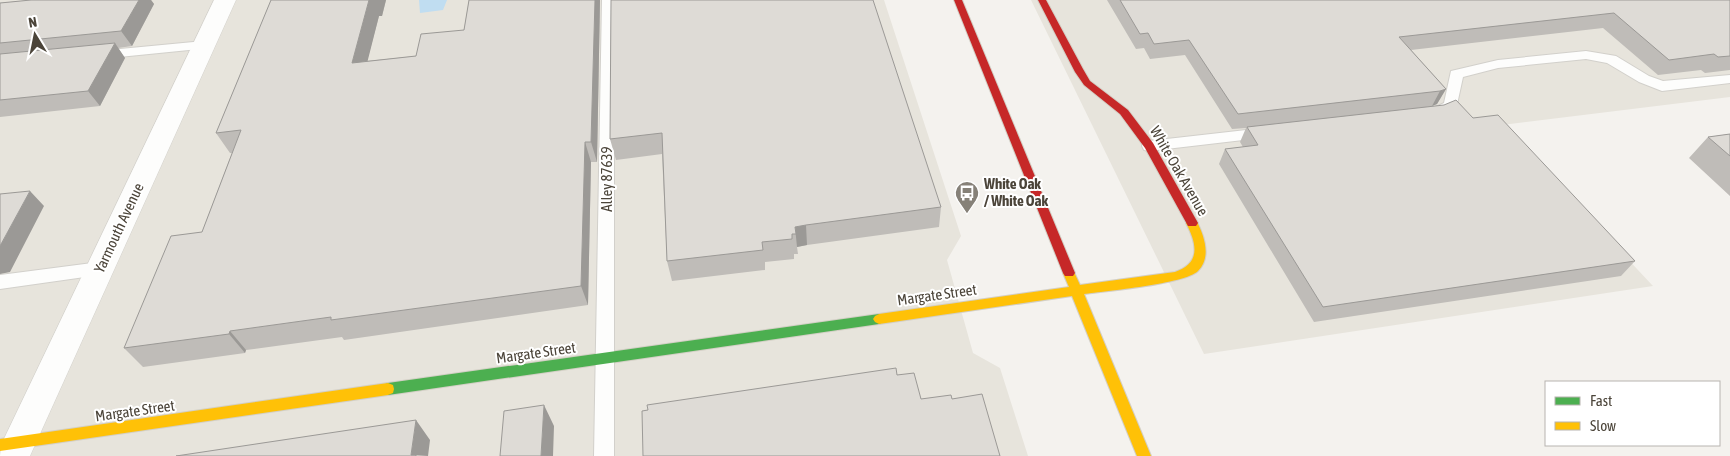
<svg xmlns="http://www.w3.org/2000/svg" width="1730" height="456" font-family="'Asap Condensed',sans-serif">
  <style>
    .residential { fill: #e7e4dc }
    .water { fill: #c0ddf1 }
    .lines { fill: none; stroke-linecap: round; stroke-linejoin: round }
    .lane-casing { stroke: #d2d0cb; stroke-width: 2 }
    .street-casing { stroke: #d2d0cb; stroke-width: 1 }
    .fast-casing { stroke: #d3cfc5; stroke-width: 2 }
    .slow-casing { stroke: #d3cfc5; stroke-width: 2 }
    .jam-casing { stroke: #d3cfc5; stroke-width: 2 }
    .lane { fill: #fdfdfc; fill-rule: evenodd }
    .street { fill: #fdfdfc; fill-rule: evenodd }
    .fast { fill: #4caf50; fill-rule: evenodd }
    .slow { fill: #ffc107; fill-rule: evenodd }
    .jam { fill: #c62828; fill-rule: evenodd }
    .wall { fill: #bfbcb8 }
    .shaded-wall { fill: #9b9996 }
    .building { fill: #dedbd6; stroke: #9b9996 }
    .labels { text-anchor: middle; stroke-width: 4; stroke-linejoin: round; paint-order: stroke }
    .street-label { font-size: 15px; fill: #4b4439; stroke: #fff }
    .poi-label { font-size: 15px; font-weight: bold; fill: #4b4439; stroke: #fff; text-anchor: start }
  </style>
  <rect width="100%" height="100%" fill="#f4f2ee"/>
  <path class="residential" d="M 0,0 L 884,0 L 961,236 L 947,260 L 973,353 L 1000,368 L 1028,456 L 0,456 Z
    M 1031,0 L 1730,0 L 1730,97 L 1502,125 L 1653,286 L 1204,354 Z"/>
  <path class="water" d="M 419,0 L 447,0 L 443,10 L 420,13 Z"/>
  <g class="lines">
    <g class="lane-casing">
      <path id="lane" d="M 602,0 L 614,0 L 614,456 L 594,456 Z
        M 204,41 L 209,42 L 211,45 L 209,48 L 99,59 L 92,55 L 99,51 Z
        M 1586,51 L 1616,56 L 1649,76 L 1663,81 L 1730,75 L 1730,83 L 1662,91 L 1639,82 L 1607,63 L 1586,59 L 1498,68 L 1463,77 L 1456,109 L 1435,118 L 1430,116 L 1428,113 L 1430,110 L 1444,103 L 1451,71 L 1498,60 Z
        M 1264,128 L 1269,129 L 1271,133 L 1269,137 L 1149,151 L 1144,150 L 1142,146 L 1144,142 L 1149,141 Z
        M 100,262 L 106,264 L 108,269 L 106,274 L 0,289 L 0,275 Z"/>
    </g>
    <g class="street-casing">
      <path id="street" d="M 214,0 L 236,0 L 30,456 L 0,456 L 1,445 Z"/>
    </g>
    <g class="fast-casing">
      <path id="fast" d="M 879,314 L 883,316 L 885,319 L 883,322 L 879,324 L 388,395 L 383,393 L 382,389 L 383,385 L 388,383 Z"/>
    </g>
    <g class="slow-casing">
      <path id="slow" d="M 1192,219 L 1196,220 C 1204,235 1212,257 1198,271 C 1185,284 1105,291 1084,294 L 1151,456 L 1137,456 L 1072,296 L 879,324 L 875,322 L 873,319 L 875,316 L 879,314 L 1069,287 L 1063,273 L 1065,270 L 1073,270 L 1080,285 L 1175,272 C 1201,263 1197,244 1186,223 Z
        M 388,383 L 393,385 L 394,389 L 393,393 L 388,395 L 0,451 L 0,439 Z"/>
    </g>
    <g class="jam-casing">
      <path id="jam" d="M 954,0 L 962,0 L 1075,273 L 1073,276 L 1065,276 L 1063,273 Z
        M 1038,0 L 1046,0 L 1083,69 L 1090,81 L 1128,110 L 1153,143 L 1198,223 L 1196,226 L 1188,226 L 1145,148 L 1120,114 L 1084,85 L 1075,72 Z"/>
    </g>
    <use href="#lane" class="lane"/>
    <use href="#street" class="street"/>
    <use href="#fast" class="fast"/>
    <use href="#slow" class="slow"/>
    <use href="#jam" class="jam"/>
  </g>
  <path class="wall" d="M 31,0 L 151,0 L 154,4 L 132,46 L 118,48 L 125,58 L 100,106 L 0,117 L 0,3 Z
    M 271,0 L 386,0 L 382,16 L 379,16 L 367,61 L 416,56 L 464,30 L 469,0 L 600,0 L 597,162 L 591,162 L 588,305 L 344,340 L 342,337 L 246,350 L 245,353 L 143,367 L 124,348 L 202,232 L 232,153 L 230,153 L 216,133 Z
    M 611,0 L 941,207 L 939,227 L 807,245 L 797,247 L 798,254 L 794,254 L 794,259 L 765,262 L 765,270 L 672,281 L 667,261 L 662,154 L 616,160 L 610,139 Z
    M 1107,0 L 1730,0 L 1730,70 L 1705,73 L 1701,70 L 1658,75 L 1603,28 L 1411,50 L 1446,89 L 1437,104 L 1432,106 L 1473,118 L 1635,261 L 1621,276 L 1314,322 L 1219,164 L 1225,149 L 1243,147 L 1240,142 L 1246,128 L 1232,129 L 1185,55 L 1150,59 L 1144,48 L 1136,49 Z
    M 1730,134 L 1730,196 L 1689,158 L 1708,137 Z"/>
  <path class="shaded-wall" d="M 139,0 L 151,0 L 154,4 L 132,46 L 121,31 Z
    M 369,0 L 386,0 L 382,16 L 379,16 L 362,83 L 352,63 Z
    M 595,0 L 600,0 L 597,162 L 591,142 Z
    M 115,43 L 125,58 L 100,106 L 88,91 Z
    M 1446,89 L 1437,104 L 1432,106 L 1440,91 Z
    M 585,142 L 591,162 L 588,305 L 581,286 Z
    M 30,191 L 44,206 L 10,272 L 0,274 L 0,246 Z
    M 806,225 L 807,245 L 797,247 L 795,227 Z
    M 230,331 L 246,350 L 245,353 L 229,334 Z
    M 544,405 L 554,426 L 553,456 L 541,456 Z
    M 416,420 L 430,440 L 428,456 L 411,455 Z"/>
  <path class="building" d="M 31,0 L 139,0 L 121,31 L 0,43 L 0,3 Z
    M 271,0 L 369,0 L 352,63 L 416,56 L 421,34 L 464,30 L 469,0 L 595,0 L 591,142 L 585,142 L 581,286 L 331,320 L 331,317 L 230,331 L 229,334 L 124,348 L 171,236 L 202,232 L 241,130 L 216,133 Z
    M 611,0 L 873,0 L 941,207 L 806,225 L 795,227 L 796,234 L 792,234 L 792,239 L 762,242 L 763,250 L 667,261 L 662,133 L 610,139 Z
    M 1120,0 L 1730,0 L 1730,56 L 1718,57 L 1714,54 L 1669,60 L 1614,13 L 1399,37 L 1446,89 L 1440,91 L 1238,114 L 1189,40 L 1154,44 L 1148,33 L 1140,34 Z
    M 115,43 L 88,91 L 0,100 L 0,54 Z
    M 1456,100 L 1473,118 L 1498,115 L 1635,261 L 1323,307 L 1225,149 L 1258,145 L 1247,127 L 1444,105 Z
    M 1730,134 L 1730,156 L 1708,137 Z
    M 30,191 L 0,246 L 0,194 Z
    M 896,368 L 897,375 L 914,373 L 921,399 L 951,395 L 952,399 L 982,394 L 1000,456 L 643,456 L 642,411 L 648,410 L 647,405 Z
    M 544,405 L 541,456 L 500,456 L 504,411 Z
    M 416,420 L 411,455 L 416,455 L 416,456 L 176,456 Z"/>
  <defs>
    <g id="bus-pin" transform="scale(1.25)"><path d="M0 17L-7.5 6A9.5 9.5 0 1 1 7.5 6Z" fill="#868178" stroke="#fff"/><path d="M-5-6H5V4H4V6H2V4H-2V6H-4V4H-5ZM-3.5-4V0h7V-4ZM-3.5 1.2v1.5H-2V1.2ZM2 1.2v1.5H3.5V1.2Z" fill="#fff"/></g>
  </defs>
  <g fill-rule="evenodd">
    <use href="#bus-pin" x="967" y="193"/>
  </g>
  <g class="labels">
    <g class="street-label">
      <text transform="translate(1179 171) rotate(60)" y="5">White Oak Avenue</text>
      <text transform="translate(607 179) rotate(-90)" y="5">Alley 87639</text>
      <text transform="translate(119 228) rotate(-65)" y="5">Yarmouth Avenue</text>
      <text transform="translate(937 295) rotate(-8)" y="5">Margate Street</text>
      <text transform="translate(536 353) rotate(-8)" y="5">Margate Street</text>
      <text transform="translate(135 411) rotate(-8)" y="5">Margate Street</text>
    </g>
    <g class="poi-label">
      <text x="984" y="189">White Oak<tspan x="984" dy="17">/ White Oak</tspan></text>
    </g>
  </g>
  <rect x="1545" y="381" width="175" height="65" fill="#ffffff" stroke="#b7b4b0"/>
  <rect x="1555" y="397" width="25" height="8" fill="#4caf50" stroke="#b7b4b0"/>
  <text x="1590" y="406" font-size="15" fill="#4b4439">Fast</text>
  <rect x="1555" y="422" width="25" height="8" fill="#ffc107" stroke="#b7b4b0"/>
  <text x="1590" y="431" font-size="15" fill="#4b4439">Slow</text>
  <g transform="translate(35 35) rotate(350)" stroke="#ffffff" stroke-width="4" paint-order="stroke">
  <path d="M0-4L9 19L0 12L-9 19Z" fill="#4b4439"/>
  <text y="-8" font-size="14" font-weight="bold" text-anchor="middle" fill="#4b4439">N</text>
  </g>
</svg>
